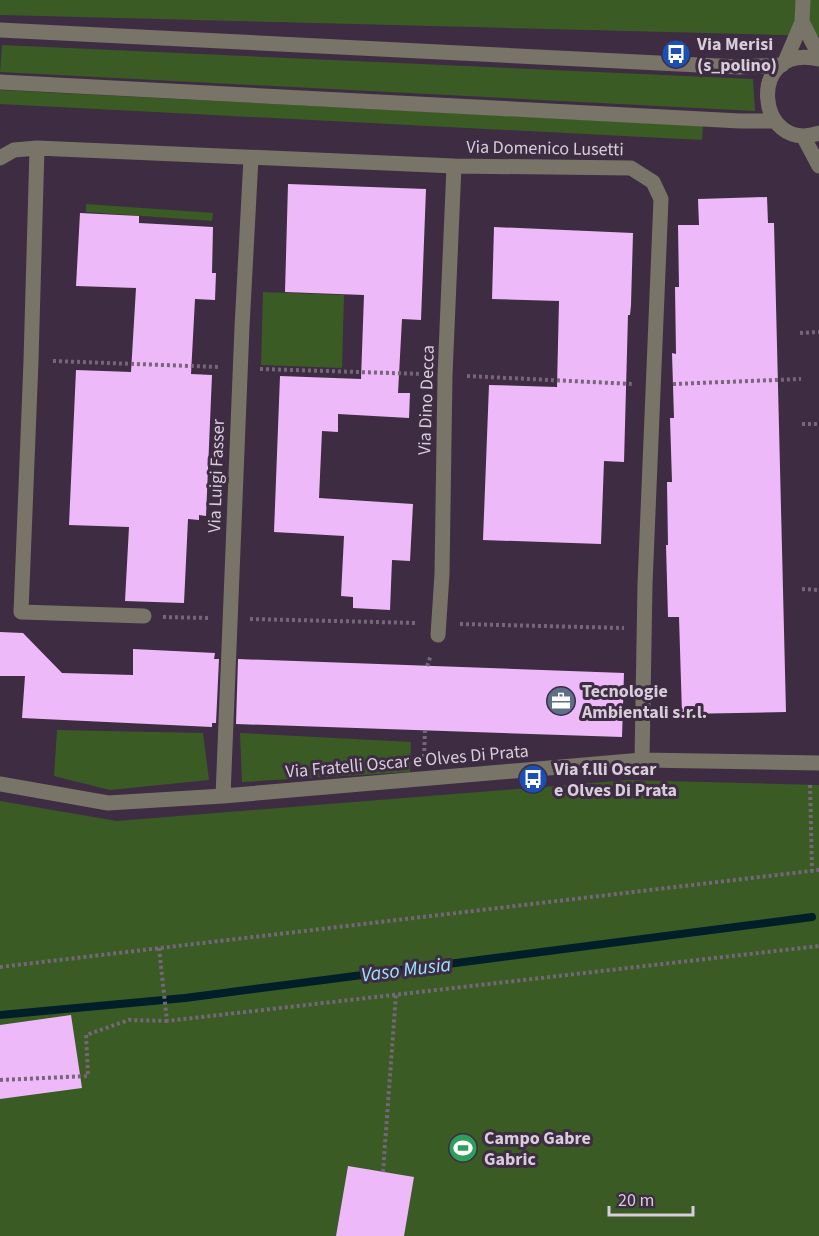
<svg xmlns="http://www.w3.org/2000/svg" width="819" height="1236" font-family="'Source Sans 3',sans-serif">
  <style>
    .green { fill: #3a5b24 }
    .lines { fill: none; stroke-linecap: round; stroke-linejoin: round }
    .stream { stroke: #001f28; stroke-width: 8 }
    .building { fill: #eeb9f9 }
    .path { stroke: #756679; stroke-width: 4; stroke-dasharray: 3 3; stroke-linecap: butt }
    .minor { stroke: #787467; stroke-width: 15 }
    .labels { text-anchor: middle; stroke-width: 6; stroke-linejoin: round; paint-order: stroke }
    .poi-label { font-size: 18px; font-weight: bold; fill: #d8cdda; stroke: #3e2c42; text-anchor: start }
    .street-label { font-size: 18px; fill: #d8cdda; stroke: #3e2c42 }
    .water-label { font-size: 20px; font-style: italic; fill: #9ae4fd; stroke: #3e2c42 }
  </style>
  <rect width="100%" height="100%" fill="#3e2c42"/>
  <path class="green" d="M 0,0 L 819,0 L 819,36 L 0,15 Z
    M 2,45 L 753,79 L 755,111 L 0,72 Z
    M 0,90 L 703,126 L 702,140 L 0,104 Z
    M 86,204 L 213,213 L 212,221 L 86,212 Z
    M 263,292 L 344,295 L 342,368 L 261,365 Z
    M 57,730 L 203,733 L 209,780 L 110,790 L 54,776 Z
    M 240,733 L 411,742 L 410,772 L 242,782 Z
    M 628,780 L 819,785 L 819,1236 L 0,1236 L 0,801 L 117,821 Z"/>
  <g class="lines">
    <path class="stream" d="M 0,1015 L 185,998 L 812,917"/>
  </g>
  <path class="building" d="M 288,184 L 426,189 L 421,320 L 402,319 L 398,393 L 410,393 L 409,418 L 338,414 L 338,432 L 322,431 L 319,498 L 413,504 L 410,561 L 392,560 L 390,610 L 353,608 L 353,597 L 341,596 L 344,536 L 274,532 L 280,376 L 361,379 L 364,295 L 285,292 Z
    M 767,197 L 768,223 L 774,223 L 786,712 L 682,714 L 679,617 L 668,617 L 666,545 L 668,545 L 667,482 L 672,482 L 670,418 L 674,418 L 672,353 L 676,354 L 675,287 L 679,287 L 678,225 L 699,225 L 698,199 Z
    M 80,213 L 139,216 L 139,223 L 213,227 L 212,273 L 216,273 L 215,300 L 195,299 L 191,374 L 212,375 L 206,516 L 199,515 L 199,520 L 188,519 L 184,603 L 125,601 L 129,527 L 69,525 L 76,370 L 131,372 L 136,288 L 76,286 Z
    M 494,227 L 633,233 L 631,305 L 630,315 L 628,315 L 624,462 L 604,461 L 601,544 L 483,540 L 489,385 L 557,387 L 559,301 L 492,299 Z
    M 0,632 L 23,633 L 62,673 L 133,675 L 133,649 L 215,653 L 214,659 L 219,659 L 216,723 L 212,723 L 212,727 L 22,718 L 25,676 L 0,676 Z
    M 238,659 L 624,673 L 622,737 L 236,724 Z
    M 71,1015 L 82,1088 L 0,1099 L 0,1025 Z
    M 348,1166 L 414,1177 L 404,1236 L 336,1236 Z"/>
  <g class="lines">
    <path class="path" d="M 800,333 L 819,332
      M 53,361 L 219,367
      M 260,369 L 423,374
      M 467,376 L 633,384
      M 673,384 L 801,379
      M 802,424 L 819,424
      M 802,589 L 819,590
      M 163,617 L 210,618
      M 250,619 L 417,623
      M 460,624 L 624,628
      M 427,666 L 431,655
      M 424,757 L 425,730
      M 810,785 L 812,871
      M 159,948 L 167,1021 L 819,946
      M 0,967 L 819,870
      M 0,1080 L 88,1076 L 86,1035 L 129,1020 L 167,1021
      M 383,1172 L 396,994"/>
    <path class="minor" d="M 802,22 L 819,55
      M 0,30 L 739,67 L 782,65
      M 819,59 C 745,42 756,155 819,133
      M 785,62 L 802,22 L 803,0
      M 0,82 L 740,121 L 775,121
      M 803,136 L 819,166
      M 37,148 L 31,361 L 21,612 L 144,616
      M 0,158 L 14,150 L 37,148 L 454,166 L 631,168 L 653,182 L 661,199 L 645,584 L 642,760
      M 438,635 L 442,574 L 445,375 L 454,166
      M 0,784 L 108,803 L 223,796 L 642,760 L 819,763
      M 223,796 L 242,327 L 251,158"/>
  </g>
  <defs>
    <g id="bus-disc" transform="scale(1.5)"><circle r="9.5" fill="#1a4fb4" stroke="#3e2c42"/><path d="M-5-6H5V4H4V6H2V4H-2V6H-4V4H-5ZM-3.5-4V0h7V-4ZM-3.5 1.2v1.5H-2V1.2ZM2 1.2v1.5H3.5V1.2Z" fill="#fff"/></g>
    <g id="office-disc" transform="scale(1.5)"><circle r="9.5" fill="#5c6f8a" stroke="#3e2c42"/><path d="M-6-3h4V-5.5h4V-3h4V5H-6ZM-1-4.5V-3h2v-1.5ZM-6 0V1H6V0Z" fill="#fff"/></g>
    <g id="stadium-disc" transform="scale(1.5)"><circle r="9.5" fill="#2e9e5b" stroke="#3e2c42"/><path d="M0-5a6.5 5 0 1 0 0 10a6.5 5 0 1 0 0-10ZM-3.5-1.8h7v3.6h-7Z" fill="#fff"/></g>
  </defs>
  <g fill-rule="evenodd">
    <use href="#bus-disc" x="676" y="54"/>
    <use href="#office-disc" x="561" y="701"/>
    <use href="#bus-disc" x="533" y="779"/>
    <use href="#stadium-disc" x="463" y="1148"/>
  </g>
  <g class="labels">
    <g class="poi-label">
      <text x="697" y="50">Via Merisi<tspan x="697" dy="21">(s_polino)</tspan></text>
      <text x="582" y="697">Tecnologie<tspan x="582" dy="21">Ambientali s.r.l.</tspan></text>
      <text x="554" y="775">Via f.lli Oscar<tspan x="554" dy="21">e Olves Di Prata</tspan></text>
      <text x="484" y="1144">Campo Gabre<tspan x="484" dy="21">Gabric</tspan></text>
    </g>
    <g class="street-label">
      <text transform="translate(545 148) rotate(1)" y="6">Via Domenico Lusetti</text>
      <text transform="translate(426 400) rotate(-88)" y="6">Via Dino Decca</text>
      <text transform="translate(216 476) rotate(-88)" y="6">Via Luigi Fasser</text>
      <text transform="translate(407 761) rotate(-5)" y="6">Via Fratelli Oscar e Olves Di Prata</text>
    </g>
    <g class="water-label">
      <text transform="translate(406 969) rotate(-7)" y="7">Vaso Musia</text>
    </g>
  </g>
  <path d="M609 1206v9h84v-9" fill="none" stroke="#d8cdda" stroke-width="3"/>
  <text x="618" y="1206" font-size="18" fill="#d8cdda" stroke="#3e2c42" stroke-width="4.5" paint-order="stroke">20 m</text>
</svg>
